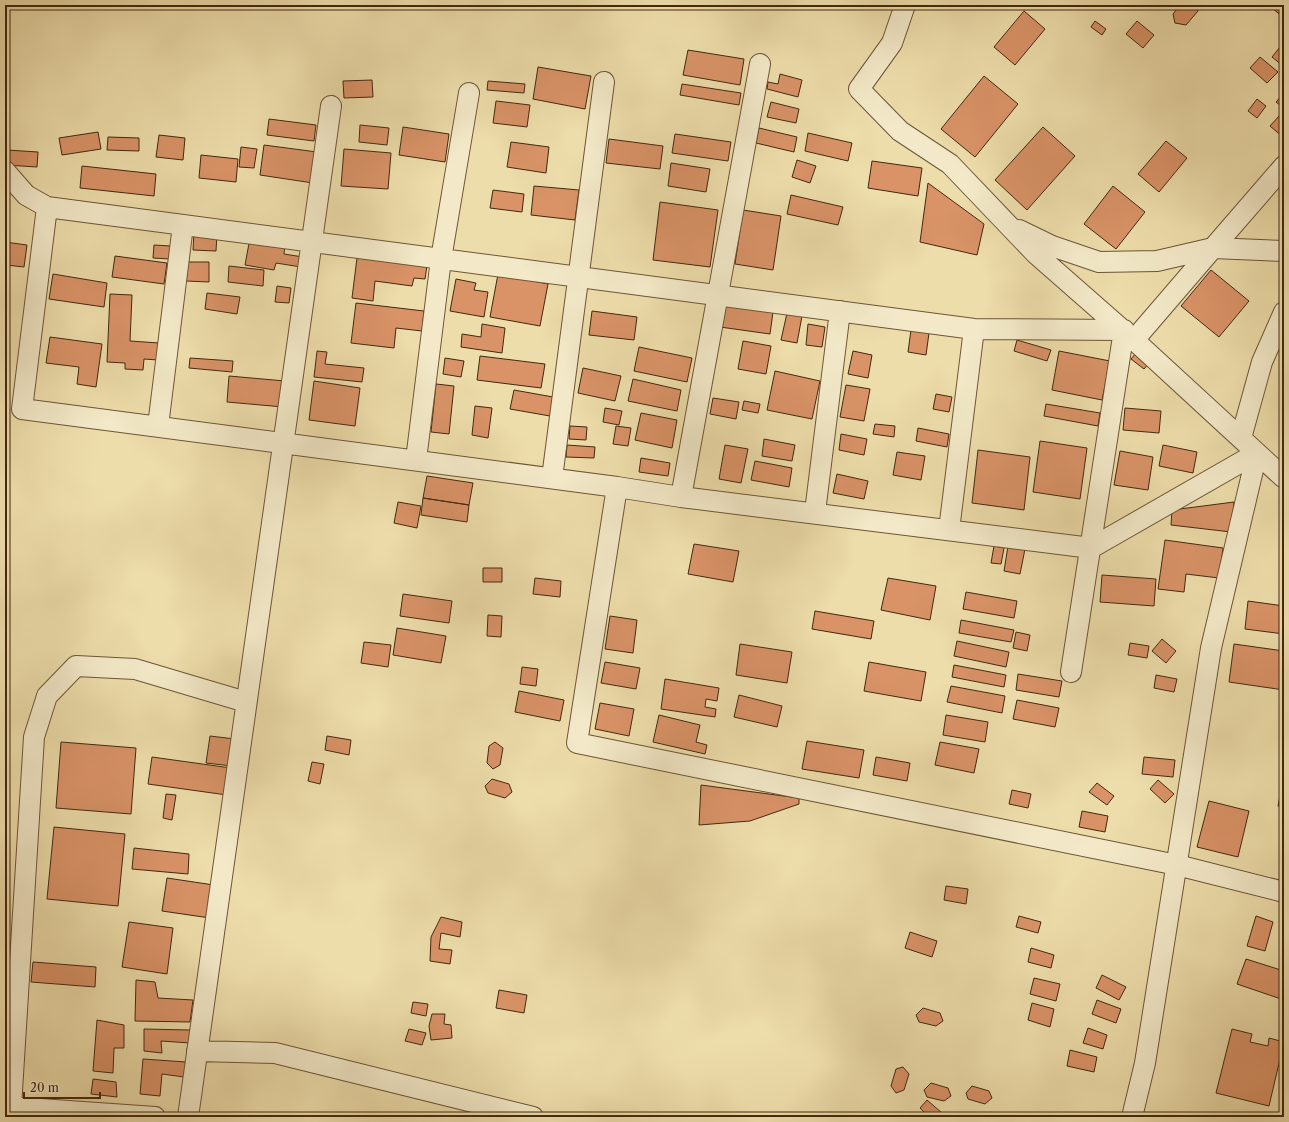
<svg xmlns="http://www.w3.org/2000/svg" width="1289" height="1122" font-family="'Libre Caslon Text',serif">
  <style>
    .building { fill: #d99367; stroke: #422810 }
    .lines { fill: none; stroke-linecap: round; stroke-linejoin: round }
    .street-casing { stroke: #6d5536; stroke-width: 22 }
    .street { stroke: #f3e9c8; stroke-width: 20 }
  </style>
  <rect width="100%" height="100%" fill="#edddaa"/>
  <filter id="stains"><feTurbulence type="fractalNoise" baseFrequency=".005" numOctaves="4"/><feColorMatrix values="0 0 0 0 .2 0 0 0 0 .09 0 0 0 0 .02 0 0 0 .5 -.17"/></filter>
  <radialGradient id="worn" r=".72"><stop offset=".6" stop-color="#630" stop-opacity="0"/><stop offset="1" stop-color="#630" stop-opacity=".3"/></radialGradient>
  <path class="building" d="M 1180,5 L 1197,5 L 1198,11 L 1186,25 L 1175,23 L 1173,14 Z
    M 1274,5 L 1284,5 L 1284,18 L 1272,8 Z
    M 1024,11 L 1045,29 L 1015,65 L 994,47 Z
    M 1095,21 L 1106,29 L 1102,35 L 1091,27 Z
    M 1137,21 L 1154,35 L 1143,48 L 1126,34 Z
    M 1284,42 L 1284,65 L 1283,66 L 1272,57 Z
    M 688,50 L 744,59 L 740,85 L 683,75 Z
    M 1260,57 L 1278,72 L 1267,83 L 1250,68 Z
    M 538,67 L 591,76 L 585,109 L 533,99 Z
    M 780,74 L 802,80 L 798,97 L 767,89 L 768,82 L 778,84 Z
    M 984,76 L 1018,104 L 975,157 L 941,129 Z
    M 372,80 L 373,97 L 344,98 L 343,81 Z
    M 488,81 L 525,84 L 524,93 L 487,90 Z
    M 682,84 L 741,93 L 739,105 L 680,95 Z
    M 1284,93 L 1284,108 L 1276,102 Z
    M 1257,99 L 1266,106 L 1257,118 L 1248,111 Z
    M 496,101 L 530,105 L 527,127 L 493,123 Z
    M 771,102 L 799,109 L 796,123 L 767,117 Z
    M 1280,115 L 1284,118 L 1284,138 L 1270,126 Z
    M 269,119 L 316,125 L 314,141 L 267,135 Z
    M 360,125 L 389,128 L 387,145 L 359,142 Z
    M 403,127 L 449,134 L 445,162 L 399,155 Z
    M 1043,127 L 1075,156 L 1027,210 L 995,180 Z
    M 759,128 L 797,137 L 794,152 L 756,143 Z
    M 98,132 L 101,149 L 62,155 L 59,138 Z
    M 808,133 L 852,143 L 848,161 L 805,151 Z
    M 675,134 L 731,142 L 728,161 L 672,153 Z
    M 159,135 L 185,138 L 183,160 L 156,157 Z
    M 108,137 L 139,138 L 139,151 L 107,150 Z
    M 609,139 L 663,146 L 660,169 L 606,163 Z
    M 1166,141 L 1187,158 L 1159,192 L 1138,174 Z
    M 511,142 L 549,147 L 546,173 L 507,167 Z
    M 264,145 L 317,152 L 313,183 L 260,175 Z
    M 241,147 L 257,149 L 254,168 L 239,167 Z
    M 344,149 L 391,153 L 388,189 L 341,186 Z
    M 7,150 L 38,152 L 37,167 L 6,165 Z
    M 201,155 L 238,159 L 236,182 L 199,178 Z
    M 797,160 L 816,166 L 810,183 L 792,177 Z
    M 872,161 L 922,168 L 918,196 L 868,188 Z
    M 671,163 L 710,169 L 706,192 L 668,186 Z
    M 82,166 L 156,174 L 154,196 L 80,188 Z
    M 928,183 L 984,224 L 977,255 L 920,242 Z
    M 534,186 L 579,190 L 575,220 L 531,215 Z
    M 1113,186 L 1145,212 L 1116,249 L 1084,224 Z
    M 493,190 L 524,194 L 522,212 L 490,208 Z
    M 791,195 L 843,207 L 838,225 L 787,214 Z
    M 660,202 L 718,210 L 710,267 L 653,260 Z
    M 743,210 L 781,216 L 773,270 L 735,264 Z
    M 194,232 L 217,234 L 216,251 L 193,250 Z
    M 250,238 L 285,243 L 284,254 L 303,257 L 301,267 L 276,263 L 274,270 L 245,265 Z
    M 5,242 L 27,245 L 24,267 L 6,265 L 5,273 Z
    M 154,245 L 171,246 L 170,259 L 153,258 Z
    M 358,250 L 428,259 L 425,279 L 414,278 L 412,286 L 375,281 L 373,301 L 352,298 Z
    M 115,256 L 167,263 L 164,284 L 112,277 Z
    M 186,262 L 209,262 L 209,282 L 186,281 Z
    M 229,266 L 264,270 L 263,286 L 228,282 Z
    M 1211,270 L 1249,301 L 1219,337 L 1181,306 Z
    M 53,274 L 107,283 L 104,307 L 49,299 Z
    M 498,274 L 548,284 L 540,326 L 490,317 Z
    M 456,279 L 476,283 L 474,290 L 488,292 L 484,317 L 450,311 Z
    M 277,286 L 291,288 L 289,303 L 275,302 Z
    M 207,293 L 240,297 L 237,314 L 205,309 Z
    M 110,294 L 132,295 L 130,341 L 159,343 L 158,360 L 144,359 L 143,370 L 125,369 L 125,363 L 107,362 Z
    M 356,303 L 424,311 L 422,331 L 396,328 L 394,348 L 351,343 Z
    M 723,305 L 773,312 L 770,334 L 720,327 Z
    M 592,311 L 637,317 L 634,340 L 589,335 Z
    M 787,313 L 802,316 L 797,343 L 781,340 Z
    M 482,324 L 505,328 L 502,353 L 461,347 L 462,334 L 481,337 Z
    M 808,324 L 825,327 L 822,347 L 806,345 Z
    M 911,330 L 929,333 L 926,355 L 908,352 Z
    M 50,337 L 102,344 L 96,387 L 77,384 L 79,367 L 46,363 Z
    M 1017,340 L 1051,350 L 1047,361 L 1014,351 Z
    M 743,341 L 771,346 L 766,374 L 738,369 Z
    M 639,347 L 692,358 L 687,382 L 634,371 Z
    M 317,351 L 327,352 L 325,364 L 364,368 L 362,382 L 314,377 Z
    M 853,351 L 872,355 L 868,378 L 848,374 Z
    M 1059,351 L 1110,361 L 1102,400 L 1052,390 Z
    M 1136,353 L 1149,363 L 1144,369 L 1131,359 Z
    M 480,356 L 545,364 L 541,388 L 477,380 Z
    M 190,358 L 233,361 L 232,372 L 189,368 Z
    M 445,358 L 464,361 L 461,377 L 443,374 Z
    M 583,368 L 621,376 L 615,401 L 578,393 Z
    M 775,371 L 820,381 L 812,419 L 767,410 Z
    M 229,376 L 285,381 L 283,407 L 227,402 Z
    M 633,379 L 681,390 L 677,411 L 628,401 Z
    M 314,381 L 360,388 L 355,426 L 309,420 Z
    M 436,384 L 454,386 L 449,434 L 431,432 Z
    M 846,385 L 870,389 L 864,421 L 840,417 Z
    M 514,390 L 553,397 L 550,416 L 510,409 Z
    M 936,394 L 952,397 L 949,412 L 933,409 Z
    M 713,398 L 739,402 L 736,419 L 710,414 Z
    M 744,401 L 760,404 L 758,413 L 742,410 Z
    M 1046,404 L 1100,413 L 1098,426 L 1044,416 Z
    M 475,406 L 492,408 L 488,438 L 472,435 Z
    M 605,408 L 622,411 L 619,425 L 603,422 Z
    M 1125,408 L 1161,411 L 1159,433 L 1123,430 Z
    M 641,413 L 677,420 L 672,448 L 635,440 Z
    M 875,424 L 895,426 L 894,437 L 873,434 Z
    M 570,426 L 587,427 L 586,440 L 569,439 Z
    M 616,426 L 631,428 L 628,446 L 613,444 Z
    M 918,428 L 949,434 L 947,447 L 916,441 Z
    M 841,434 L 867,439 L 864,455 L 839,450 Z
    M 764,439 L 795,445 L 792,461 L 762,456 Z
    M 1040,441 L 1087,448 L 1080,499 L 1033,492 Z
    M 567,445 L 595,447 L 594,458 L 566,457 Z
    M 725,445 L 748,449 L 741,483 L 719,479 Z
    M 1163,445 L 1197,452 L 1193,473 L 1159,466 Z
    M 978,450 L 1030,457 L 1024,510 L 972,503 Z
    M 1120,451 L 1153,457 L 1148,490 L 1114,485 Z
    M 897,452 L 925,456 L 921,480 L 893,475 Z
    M 641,458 L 670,463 L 668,476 L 639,472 Z
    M 755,461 L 792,468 L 789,487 L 751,480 Z
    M 837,474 L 868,481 L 864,499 L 833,493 Z
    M 427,476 L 473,483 L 469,505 L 423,498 Z
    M 423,498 L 469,505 L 467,522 L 421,515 Z
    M 398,502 L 421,506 L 417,528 L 394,523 Z
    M 1234,502 L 1231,532 L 1171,525 L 1172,510 Z
    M 1165,540 L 1223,548 L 1219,578 L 1186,574 L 1184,592 L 1158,589 Z
    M 694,544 L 739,551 L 733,582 L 688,574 Z
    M 994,546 L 1004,548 L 1001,564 L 991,563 Z
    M 1008,546 L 1025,549 L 1020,574 L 1004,571 Z
    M 483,568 L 502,568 L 502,582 L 483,582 Z
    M 1102,575 L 1156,579 L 1154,606 L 1100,602 Z
    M 535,578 L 561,581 L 560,597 L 533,594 Z
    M 888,578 L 936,586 L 930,620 L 881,610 Z
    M 966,592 L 1017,601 L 1014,618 L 963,609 Z
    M 403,594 L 452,601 L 449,623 L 400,616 Z
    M 1248,601 L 1284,606 L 1284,634 L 1245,629 Z
    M 815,611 L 874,621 L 871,639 L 812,629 Z
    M 488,615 L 502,616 L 501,637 L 487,636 Z
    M 610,616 L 637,620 L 633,653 L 605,649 Z
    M 961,620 L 1014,630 L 1011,642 L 959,633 Z
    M 397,628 L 446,636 L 441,663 L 393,655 Z
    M 1016,632 L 1030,635 L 1027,651 L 1013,648 Z
    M 1162,639 L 1176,651 L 1166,663 L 1152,651 Z
    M 957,641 L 1009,652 L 1006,667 L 954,656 Z
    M 364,642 L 391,645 L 388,667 L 361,663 Z
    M 1130,643 L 1149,646 L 1147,658 L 1128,655 Z
    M 740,644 L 792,652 L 787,683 L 736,675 Z
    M 1234,644 L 1284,651 L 1284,690 L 1229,682 Z
    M 605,662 L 640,668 L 636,689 L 601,683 Z
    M 869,662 L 926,672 L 921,701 L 864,691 Z
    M 954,665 L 1006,675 L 1004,687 L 952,677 Z
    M 522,667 L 538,669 L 536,686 L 520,684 Z
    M 1018,674 L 1062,681 L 1059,697 L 1016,690 Z
    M 1156,675 L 1177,679 L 1174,692 L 1154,688 Z
    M 665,679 L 719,688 L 717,701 L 706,699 L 705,707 L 716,709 L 715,717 L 661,709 Z
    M 951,686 L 1005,696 L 1002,713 L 947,702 Z
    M 519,691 L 564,700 L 560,721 L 515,712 Z
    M 739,695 L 782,706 L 777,727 L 734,717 Z
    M 1017,700 L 1059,708 L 1055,727 L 1013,719 Z
    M 600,703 L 634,709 L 629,736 L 595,729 Z
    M 659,715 L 700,725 L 696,742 L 707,745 L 705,754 L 653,742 Z
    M 946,715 L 988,722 L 985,742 L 943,735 Z
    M 210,736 L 235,739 L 232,766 L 206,763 Z
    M 327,736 L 351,740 L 349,755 L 325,750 Z
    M 807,741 L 864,750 L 859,778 L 802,769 Z
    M 61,742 L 136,748 L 131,814 L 56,808 Z
    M 495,742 L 503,748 L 500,765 L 493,769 L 487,763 L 489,746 Z
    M 940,742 L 979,749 L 974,773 L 935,765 Z
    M 152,757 L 231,768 L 227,795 L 148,784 Z
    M 876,757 L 910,763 L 907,781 L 873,775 Z
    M 1144,757 L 1175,760 L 1173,777 L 1142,774 Z
    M 312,762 L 324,764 L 320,784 L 308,781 Z
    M 1284,776 L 1284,807 L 1278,806 Z
    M 492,779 L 509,784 L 512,792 L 505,798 L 488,793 L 485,786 Z
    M 1158,780 L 1174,794 L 1165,803 L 1150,789 Z
    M 1097,783 L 1114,796 L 1107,805 L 1089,792 Z
    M 701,785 L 799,798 L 799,804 L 750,821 L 699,825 Z
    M 1012,790 L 1031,794 L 1028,808 L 1009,804 Z
    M 166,794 L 176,795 L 172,820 L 163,818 Z
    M 1209,801 L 1249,811 L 1238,857 L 1197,847 Z
    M 1082,811 L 1108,816 L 1105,832 L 1079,827 Z
    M 54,827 L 125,834 L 118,906 L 47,899 Z
    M 134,848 L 189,854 L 188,874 L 132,869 Z
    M 5,874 L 8,874 L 7,911 L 5,911 Z
    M 167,878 L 214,885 L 210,918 L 162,911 Z
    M 946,886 L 968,889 L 966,904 L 944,900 Z
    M 1019,916 L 1041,922 L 1038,933 L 1016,927 Z
    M 1256,916 L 1273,922 L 1265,951 L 1247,946 Z
    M 441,917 L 462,922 L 460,937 L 441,933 L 439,949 L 452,950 L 450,964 L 430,961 L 431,937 Z
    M 129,922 L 173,928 L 167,974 L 122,967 Z
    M 910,932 L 937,941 L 932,957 L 905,948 Z
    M 1031,948 L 1054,955 L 1051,968 L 1028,962 Z
    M 1246,959 L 1284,971 L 1284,1000 L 1237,984 Z
    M 33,962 L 96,967 L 95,987 L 31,982 Z
    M 1102,975 L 1126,987 L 1119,1000 L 1096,988 Z
    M 1034,978 L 1060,984 L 1056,1001 L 1030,994 Z
    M 136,980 L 155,982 L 158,998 L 193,1000 L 190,1022 L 135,1021 Z
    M 499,990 L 527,995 L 524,1013 L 496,1008 Z
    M 1097,1000 L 1121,1009 L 1116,1023 L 1092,1014 Z
    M 413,1002 L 428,1004 L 426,1016 L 411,1013 Z
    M 1032,1003 L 1054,1009 L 1050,1027 L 1028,1020 Z
    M 923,1008 L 940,1013 L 943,1021 L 936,1026 L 919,1022 L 916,1015 Z
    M 432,1014 L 445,1014 L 444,1024 L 451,1025 L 452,1038 L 431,1040 L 429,1026 Z
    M 97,1020 L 124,1025 L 124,1048 L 114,1048 L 113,1073 L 93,1071 Z
    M 1088,1028 L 1107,1035 L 1103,1049 L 1083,1043 Z
    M 144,1029 L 190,1030 L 190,1043 L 161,1041 L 162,1053 L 144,1051 Z
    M 409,1029 L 426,1033 L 422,1045 L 405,1041 Z
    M 1232,1029 L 1252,1034 L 1250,1042 L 1268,1046 L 1269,1038 L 1284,1042 L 1269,1106 L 1216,1093 Z
    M 1070,1050 L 1097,1057 L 1094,1072 L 1067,1066 Z
    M 143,1059 L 186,1062 L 184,1077 L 162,1074 L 160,1096 L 140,1094 Z
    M 903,1067 L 909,1074 L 904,1090 L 896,1093 L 891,1086 L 896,1069 Z
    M 93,1079 L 116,1082 L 117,1097 L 91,1094 Z
    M 931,1083 L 948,1088 L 951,1096 L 944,1101 L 927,1097 L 924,1090 Z
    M 972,1086 L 989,1091 L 992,1098 L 985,1104 L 968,1099 L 966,1093 Z
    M 927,1100 L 942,1113 L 938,1117 L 929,1117 L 920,1108 Z"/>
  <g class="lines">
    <g class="street-casing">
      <path id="street" d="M 905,5 L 892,43 L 859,89 L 900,131 L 950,164 L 1036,254 L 1134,340 L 1284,478
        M 5,171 L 26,195 L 47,207 L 974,329 L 1124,330
        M 47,207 L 22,409 L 617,487 L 681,497 L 1091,548 L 1257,453
        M 1019,230 L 1052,246 L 1099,262 L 1157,261 L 1213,248 L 1284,166
        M 1134,340 L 1213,248 L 1284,251
        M 158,426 L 183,225
        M 1241,438 L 1262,362 L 1284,312
        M 416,460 L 441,259 L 469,93
        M 552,478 L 604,82
        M 617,487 L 577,743 L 1177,865 L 1284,892
        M 681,497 L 760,64
        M 815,512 L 840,311
        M 949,530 L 974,329
        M 1071,672 L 1124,330
        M 197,1051 L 275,1053 L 533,1117
        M 11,1107 L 34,737 L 47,696 L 76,666 L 135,669 L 246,702
        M 10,1117 L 11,1107 L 155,1117
        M 188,1117 L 331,106
        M 1132,1117 L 1145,1063 L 1211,648 L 1257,453"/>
    </g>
    <use href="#street" class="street"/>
  </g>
  <rect width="1289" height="1122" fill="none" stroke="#edddaa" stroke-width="20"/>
  <rect x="6" y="6" width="1277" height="1110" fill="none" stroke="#422810" stroke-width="2"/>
  <rect x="10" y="10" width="1269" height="1102" fill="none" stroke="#422810"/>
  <path d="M24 1092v6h76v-6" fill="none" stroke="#422810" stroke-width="2"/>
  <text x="30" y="1092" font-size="12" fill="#422810" stroke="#f3e9c8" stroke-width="3" paint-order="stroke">20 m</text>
  <rect width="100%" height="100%" filter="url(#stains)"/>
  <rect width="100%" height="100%" fill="url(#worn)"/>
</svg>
